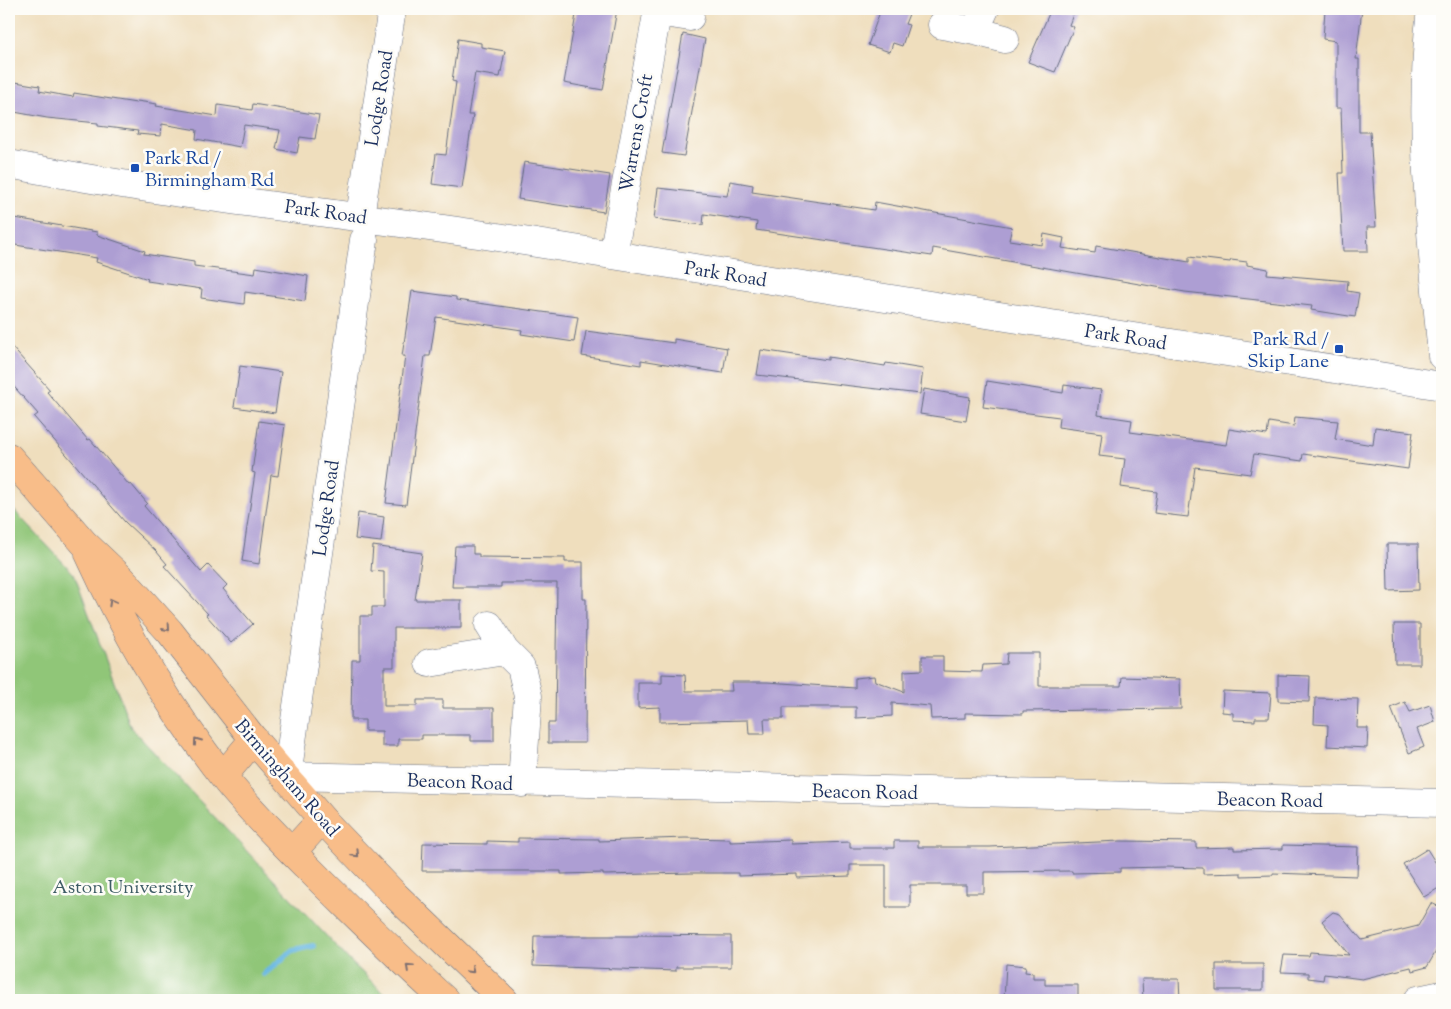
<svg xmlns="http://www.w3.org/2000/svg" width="1451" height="1009" font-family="'Sorts Mill Goudy',serif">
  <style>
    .green { fill: #90c678; stroke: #567a6b }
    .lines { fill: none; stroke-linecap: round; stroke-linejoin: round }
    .stream { stroke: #68b8e3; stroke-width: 6 }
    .building { fill: #ad9ed3 }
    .minor-casing { stroke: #656c7f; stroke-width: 29 }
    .highway-casing { stroke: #656c7f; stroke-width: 29 }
    .minor { stroke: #fff; stroke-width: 28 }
    .highway { stroke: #f8bd89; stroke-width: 28 }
    .oneway { stroke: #7e6f71 }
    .transit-dot { fill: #1a4fb4; stroke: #fdfcf7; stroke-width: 2 }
    .labels { text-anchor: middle; stroke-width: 5; stroke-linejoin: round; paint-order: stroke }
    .street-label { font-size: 19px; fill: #1b2f5e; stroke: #fdfcf7 }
    .transit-label { font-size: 19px; fill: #164399; stroke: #fdfcf7; text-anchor: start }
    .park-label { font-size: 19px; fill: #3e5c66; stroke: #fdfcf7 }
  </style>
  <rect width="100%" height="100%" fill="#fdfcf7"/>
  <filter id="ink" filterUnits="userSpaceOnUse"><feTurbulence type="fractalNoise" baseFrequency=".02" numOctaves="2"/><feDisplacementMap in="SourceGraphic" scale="10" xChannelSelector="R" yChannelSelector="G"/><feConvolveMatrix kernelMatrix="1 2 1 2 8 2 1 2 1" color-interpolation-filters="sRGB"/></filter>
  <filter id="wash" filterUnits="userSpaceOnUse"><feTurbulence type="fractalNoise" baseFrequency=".0096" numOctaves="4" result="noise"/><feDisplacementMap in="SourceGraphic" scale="20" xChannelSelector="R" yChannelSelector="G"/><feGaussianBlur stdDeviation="1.12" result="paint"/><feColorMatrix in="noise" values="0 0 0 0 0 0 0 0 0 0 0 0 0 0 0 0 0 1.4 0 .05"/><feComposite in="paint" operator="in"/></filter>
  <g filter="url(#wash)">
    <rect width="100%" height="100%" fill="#efdebd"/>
    <path class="green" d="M 9,505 L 74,574 L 131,728 L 349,960 L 391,1000 L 9,1000 Z"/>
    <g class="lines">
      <path class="stream" d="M 264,974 L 293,950 L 313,946
        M 235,1000 L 236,999"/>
    </g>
    <g id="blocks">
      <path class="building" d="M 577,9 L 617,9 L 603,90 L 564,83 Z
        M 881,9 L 911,9 L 905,24 L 909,25 L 902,46 L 893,43 L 890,52 L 868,45 Z
        M 1051,9 L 1075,9 L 1069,25 L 1074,27 L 1055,72 L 1028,62 Z
        M 1325,9 L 1362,9 L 1356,59 L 1359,59 L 1359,132 L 1370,132 L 1376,227 L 1367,227 L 1368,251 L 1343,251 L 1339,173 L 1343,173 L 1341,108 L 1336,108 L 1336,41 L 1323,39 Z
        M 683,34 L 705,39 L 684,156 L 662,153 Z
        M 458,39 L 481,43 L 481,47 L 505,51 L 500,77 L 475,73 L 468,115 L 473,115 L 462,188 L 432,184 L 436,154 L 446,155 L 456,82 L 452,81 Z
        M 9,81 L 40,86 L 39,91 L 73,97 L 74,93 L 136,103 L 137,101 L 157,104 L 156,106 L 217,116 L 218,105 L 252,110 L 253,104 L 319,115 L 315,139 L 300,137 L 297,153 L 276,149 L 280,130 L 244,125 L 240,147 L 196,139 L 197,130 L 162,124 L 161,136 L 137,134 L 138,131 L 98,126 L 98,123 L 47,118 L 9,111 Z
        M 524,162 L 610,175 L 604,212 L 518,199 Z
        M 730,181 L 753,185 L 752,192 L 874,210 L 875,202 L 1012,227 L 1009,240 L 1042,245 L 1044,234 L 1064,238 L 1062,248 L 1095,253 L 1096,246 L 1189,262 L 1189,257 L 1230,262 L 1231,260 L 1247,262 L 1247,265 L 1268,269 L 1267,274 L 1348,281 L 1347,291 L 1359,293 L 1355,317 L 1311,310 L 1312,306 L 1185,292 L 933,248 L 932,256 L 756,230 L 757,222 L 704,214 L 703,225 L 654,219 L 658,188 L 727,196 Z
        M 9,217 L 97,232 L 97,235 L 145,251 L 144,254 L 194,262 L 194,266 L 255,274 L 256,267 L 308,276 L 305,301 L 245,292 L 244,304 L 201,298 L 202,289 L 147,281 L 148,279 L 96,262 L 97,258 L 9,244 Z
        M 412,291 L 456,297 L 456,300 L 578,317 L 574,342 L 521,334 L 522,330 L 436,317 L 430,356 L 425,356 L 406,505 L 386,503 L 405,356 L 402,356 Z
        M 586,331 L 674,343 L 674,339 L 727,348 L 723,373 L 641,360 L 641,365 L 582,356 Z
        M 9,344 L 50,390 L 47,392 L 88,440 L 90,439 L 129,485 L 131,484 L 147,503 L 144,506 L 201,572 L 208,565 L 227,585 L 223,589 L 253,624 L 231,643 L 206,615 L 208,614 L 164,566 L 167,564 L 156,551 L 125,522 L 34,417 L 38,414 L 9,381 Z
        M 761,350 L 828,360 L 828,357 L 885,366 L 886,363 L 923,369 L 920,394 L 757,375 Z
        M 240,366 L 281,372 L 275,413 L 234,407 Z
        M 987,381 L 1063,393 L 1064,385 L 1101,390 L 1098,415 L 1132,420 L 1130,432 L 1226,445 L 1229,429 L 1267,435 L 1269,422 L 1294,426 L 1295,417 L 1338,421 L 1335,439 L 1373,445 L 1375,427 L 1413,432 L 1408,469 L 1303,454 L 1302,461 L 1254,454 L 1250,474 L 1195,467 L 1188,517 L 1154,513 L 1157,492 L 1121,487 L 1125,459 L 1099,456 L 1102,433 L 1058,427 L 1059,417 L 983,407 Z
        M 924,389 L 970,397 L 966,421 L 920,414 Z
        M 259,421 L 285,425 L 278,476 L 271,475 L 259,564 L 242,561 L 255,473 L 252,472 Z
        M 358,513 L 384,517 L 381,542 L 355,539 Z
        M 1387,544 L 1418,544 L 1419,590 L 1388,591 Z
        M 373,546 L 422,553 L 415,600 L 461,600 L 461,628 L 394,628 L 394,667 L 384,667 L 384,706 L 417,706 L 417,700 L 443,700 L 443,708 L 494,708 L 494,741 L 471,741 L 471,735 L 422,735 L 422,739 L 398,739 L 398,746 L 382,746 L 382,731 L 365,731 L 365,720 L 351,720 L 352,660 L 360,660 L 360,616 L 372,616 L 372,607 L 384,607 L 384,572 L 371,571 Z
        M 455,546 L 473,546 L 473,554 L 479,554 L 479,557 L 565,558 L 565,562 L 583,562 L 583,599 L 586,599 L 585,743 L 548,743 L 548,723 L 555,723 L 557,583 L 501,583 L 501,587 L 452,587 Z
        M 1394,624 L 1420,624 L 1420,664 L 1395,664 Z
        M 1007,653 L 1039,653 L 1039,686 L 1121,686 L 1122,677 L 1180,679 L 1181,709 L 1023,711 L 1023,714 L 965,713 L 965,718 L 931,719 L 930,706 L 892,703 L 892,716 L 856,718 L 856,707 L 783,707 L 783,719 L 764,719 L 765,734 L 749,734 L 748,720 L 660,722 L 660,707 L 638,708 L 638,683 L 662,683 L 662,674 L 685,675 L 686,691 L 732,691 L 731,682 L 767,682 L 855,688 L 855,678 L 874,676 L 875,681 L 904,692 L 904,671 L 922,670 L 922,656 L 943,656 L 943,671 L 982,672 L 983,665 L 1006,664 Z
        M 1278,675 L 1310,676 L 1309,702 L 1278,701 Z
        M 1223,691 L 1271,693 L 1269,718 L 1255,718 L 1255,721 L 1233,720 L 1233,713 L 1222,712 Z
        M 1315,698 L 1358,699 L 1357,728 L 1368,728 L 1367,748 L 1327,746 L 1328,725 L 1314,724 Z
        M 1405,702 L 1410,712 L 1430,705 L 1435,722 L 1417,729 L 1424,747 L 1409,753 L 1391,708 Z
        M 518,838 L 599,839 L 599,841 L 685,838 L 730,839 L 730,842 L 791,840 L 791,844 L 850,842 L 850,848 L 894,848 L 894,841 L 918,841 L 918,847 L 990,847 L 1120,841 L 1196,842 L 1196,848 L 1234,847 L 1234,850 L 1283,849 L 1283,845 L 1358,847 L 1357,876 L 1273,873 L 1273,875 L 1241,876 L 1241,873 L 1203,874 L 1203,868 L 1164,867 L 1120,868 L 1120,872 L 1072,873 L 1072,871 L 984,872 L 984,893 L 966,893 L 966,885 L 910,885 L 910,907 L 886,907 L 886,865 L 850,865 L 850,876 L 797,878 L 797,874 L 738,876 L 738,873 L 692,873 L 603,875 L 603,873 L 561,874 L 561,871 L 422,871 L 423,843 L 487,844 L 487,841 L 518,842 Z
        M 1427,849 L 1442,873 L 1442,886 L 1424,897 L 1403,864 Z
        M 1431,903 L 1442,908 L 1442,941 L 1427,967 L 1412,971 L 1411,967 L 1362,979 L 1324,974 L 1323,980 L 1308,978 L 1308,973 L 1281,972 L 1284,955 L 1309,956 L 1310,952 L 1349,955 L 1322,921 L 1333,912 L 1340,914 L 1362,940 L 1418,926 Z
        M 638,935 L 731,936 L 731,967 L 676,967 L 676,971 L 533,966 L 534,936 L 638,936 Z
        M 1006,964 L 1026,966 L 1025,972 L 1033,973 L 1033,978 L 1045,978 L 1045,985 L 1078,985 L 1078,1000 L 1004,1000 Z
        M 1216,964 L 1263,964 L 1263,990 L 1216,990 Z
        M 1142,979 L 1179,979 L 1180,1000 L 1143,1000 Z"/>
    </g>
  </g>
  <g filter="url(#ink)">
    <use href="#blocks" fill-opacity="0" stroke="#656c7f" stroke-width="1"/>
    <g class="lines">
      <g class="minor-casing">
        <path id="minor" d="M 1431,9 C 1417,124 1432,241 1442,356
          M 657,12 L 690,17
          M 942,25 L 975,31 L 1005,39
          M 975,31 L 985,9
          M 9,164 C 166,195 326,211 485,235 C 804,284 1123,336 1442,386
          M 360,216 L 392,9
          M 364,240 L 287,776 L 1442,803
          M 613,255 L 658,9
          M 489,625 L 505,651 L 521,667 L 528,696 L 522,783
          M 429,663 L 505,651
          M 1418,1000 L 1442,995"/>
      </g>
      <g class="highway-casing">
        <path id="highway" d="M 9,457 L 84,543 L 122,579 L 170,632 L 259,746 L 322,819 L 394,894 L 504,1000
          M 89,554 C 126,635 173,714 228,783 C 257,818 290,850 322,882 C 363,922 403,962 445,1000
          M 223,776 L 254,739
          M 292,852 L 322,819"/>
      </g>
      <use href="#minor" class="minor"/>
      <use href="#highway" class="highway"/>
    </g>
    <defs><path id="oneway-chevron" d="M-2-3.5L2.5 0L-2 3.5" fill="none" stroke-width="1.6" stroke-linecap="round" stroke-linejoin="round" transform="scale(1.25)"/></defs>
    <g class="oneway">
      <use href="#oneway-chevron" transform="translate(112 602) rotate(-119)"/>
      <use href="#oneway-chevron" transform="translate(167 628) rotate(49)"/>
      <use href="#oneway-chevron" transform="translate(197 741) rotate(-126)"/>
      <use href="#oneway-chevron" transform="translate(356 854) rotate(46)"/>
      <use href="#oneway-chevron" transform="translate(409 967) rotate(-137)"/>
      <use href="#oneway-chevron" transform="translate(471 970) rotate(43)"/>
    </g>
  </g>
  <g class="transit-dot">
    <rect x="130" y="163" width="10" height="10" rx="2.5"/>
    <rect x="1334" y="344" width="10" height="10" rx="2.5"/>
  </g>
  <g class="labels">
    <g class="street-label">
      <text transform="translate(378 98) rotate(-81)" y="7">Lodge Road</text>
      <text transform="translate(635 133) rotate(-80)" y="7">Warrens Croft</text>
      <text transform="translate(326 211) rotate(8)" y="7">Park Road</text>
      <text transform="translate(726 273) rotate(9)" y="7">Park Road</text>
      <text transform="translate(1126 336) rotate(9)" y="7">Park Road</text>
      <text transform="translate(325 508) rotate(-82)" y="7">Lodge Road</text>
      <text transform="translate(288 777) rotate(49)" y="7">Birmingham Road</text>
      <text transform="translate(460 781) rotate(2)" y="7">Beacon Road</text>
      <text transform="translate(865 791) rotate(1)" y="7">Beacon Road</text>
      <text transform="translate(1270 799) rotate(1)" y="7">Beacon Road</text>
    </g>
    <g class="transit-label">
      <text x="145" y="164">Park Rd /<tspan x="145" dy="22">Birmingham Rd</tspan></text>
      <text x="1329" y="345" text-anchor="end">Park Rd /<tspan x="1329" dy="22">Skip Lane</tspan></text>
    </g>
    <g class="park-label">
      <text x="123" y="893">Aston University</text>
    </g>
  </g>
  <rect width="1451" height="1009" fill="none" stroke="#fdfcf7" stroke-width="30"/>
</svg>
